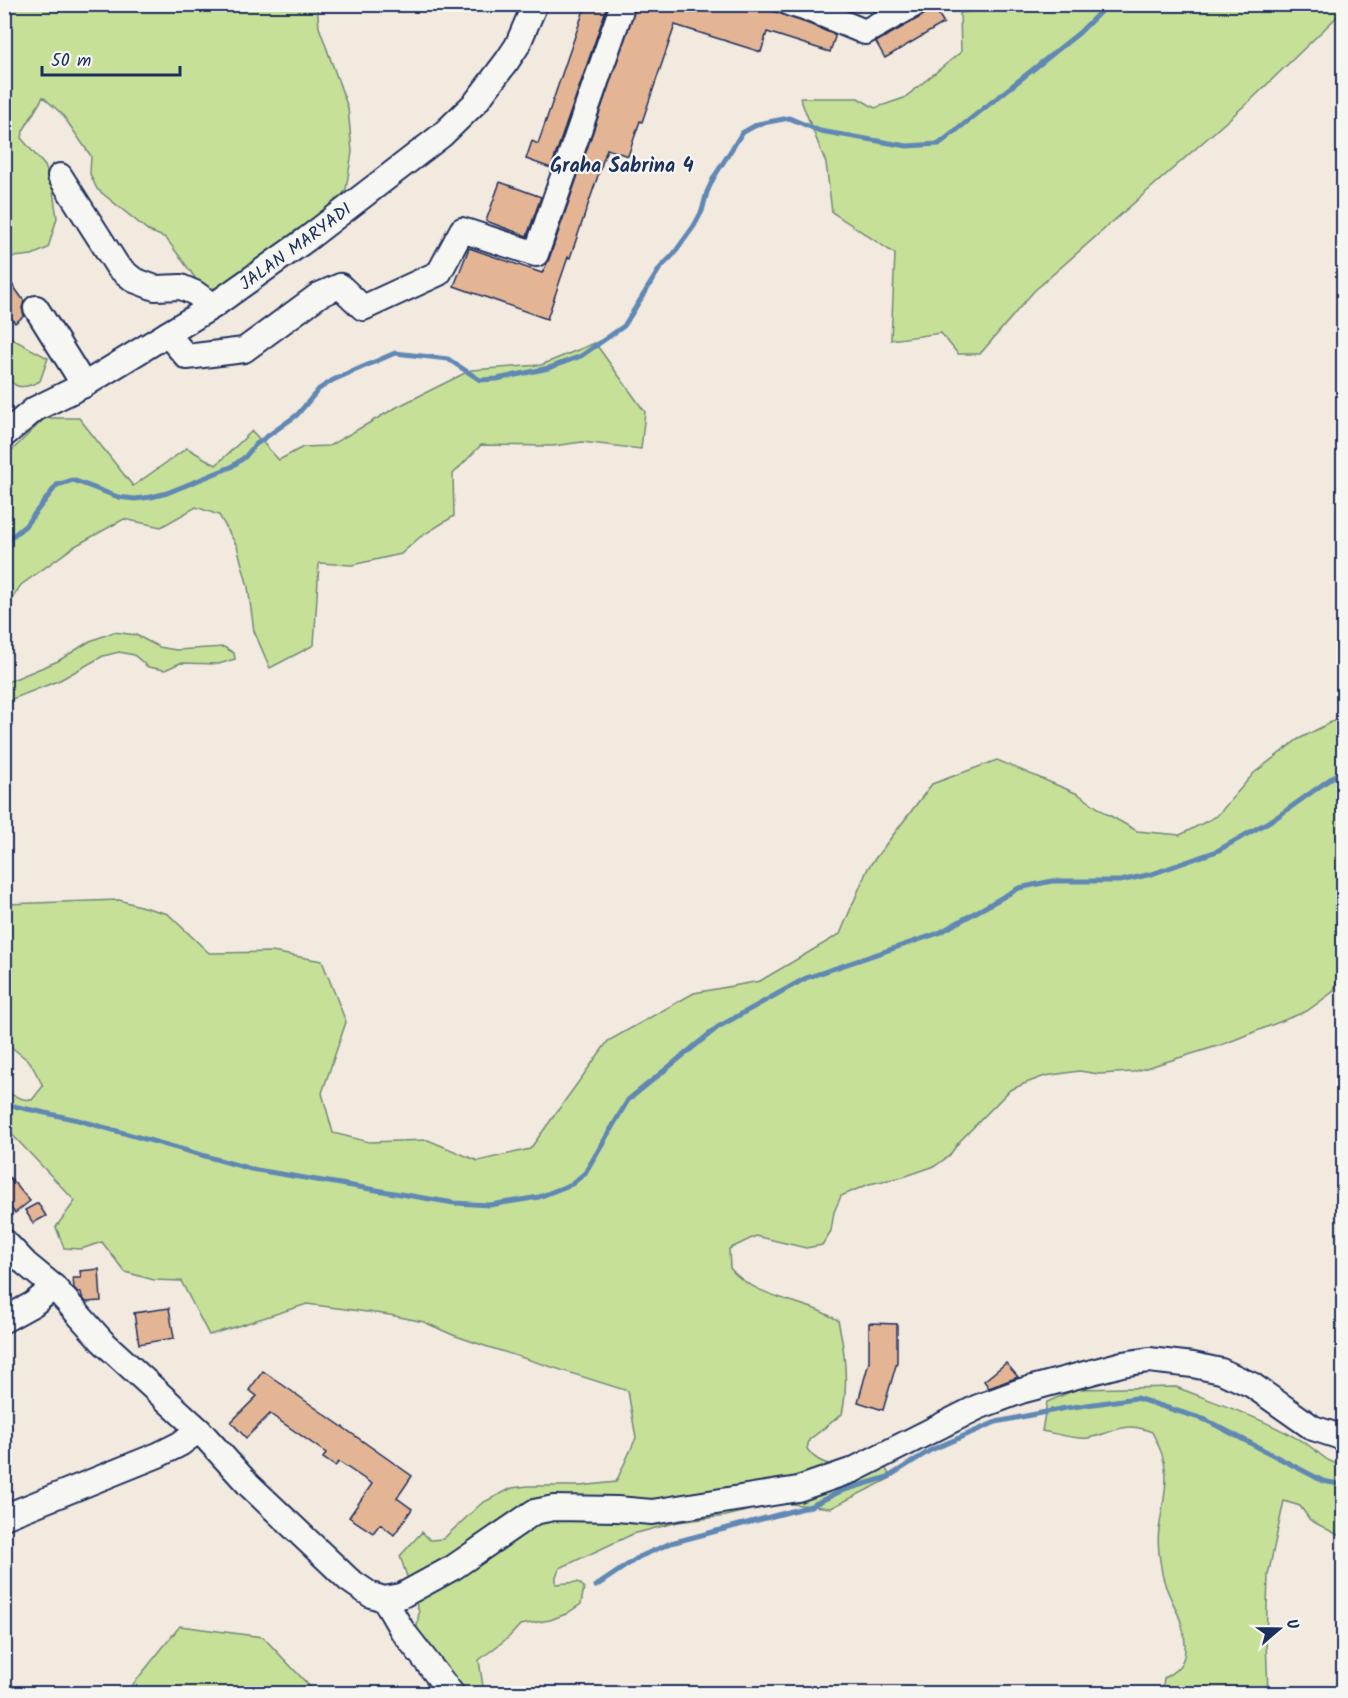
<svg xmlns="http://www.w3.org/2000/svg" width="1348" height="1698" font-family="Kalam,sans-serif">
  <style>
    .green { fill: #c7e097; stroke: #71887a; stroke-width: 1.5 }
    .lines { fill: none; stroke-linecap: round; stroke-linejoin: round }
    .stream { stroke: #6188b4; stroke-width: 5 }
    .building { fill: #e3b594; stroke: #1b2f5e; stroke-width: 1.5 }
    .minor-casing { stroke: #1b2f5e; stroke-width: 28 }
    .minor { stroke: #f6f6f2; stroke-width: 24 }
    .labels { text-anchor: middle; stroke-width: 4.5; stroke-linejoin: round; paint-order: stroke }
    .street-label { font-size: 18px; fill: #1b2f5e; stroke: #f6f6f2 }
    .neighbourhood-label { font-size: 20px; font-weight: bold; fill: #1b2f5e; stroke: #f6f6f2 }
  </style>
  <rect width="100%" height="100%" fill="#f2e9df"/>
  <filter id="ink" filterUnits="userSpaceOnUse"><feTurbulence type="fractalNoise" baseFrequency=".0167" numOctaves="2"/><feDisplacementMap in="SourceGraphic" scale="12" xChannelSelector="R" yChannelSelector="G"/><feConvolveMatrix kernelMatrix="1 2 1 2 8 2 1 2 1" color-interpolation-filters="sRGB"/></filter>
  <g filter="url(#ink)">
    <path class="green" d="M 4,5 L 317,5 L 319,27 L 348,108 L 352,152 L 346,189 L 328,216 L 218,289 L 201,286 L 166,238 L 149,231 L 97,189 L 90,174 L 91,156 L 62,114 L 43,97 L 23,131 L 22,139 L 45,166 L 52,185 L 57,218 L 48,248 L 32,255 L 5,258 Z
      M 981,5 L 1343,4 L 1344,10 L 1253,98 L 1034,291 L 980,354 L 958,354 L 941,333 L 891,340 L 895,254 L 832,212 L 826,163 L 800,98 L 858,98 L 875,108 L 904,98 L 961,52 L 960,13 L 979,10 Z
      M 5,329 L 14,340 L 48,358 L 40,381 C 0,402 4,359 5,329 Z
      M 595,343 L 645,412 L 641,449 L 582,442 L 553,446 L 481,445 L 453,474 L 454,516 L 420,537 L 401,554 L 352,565 L 319,563 L 314,645 L 270,668 L 254,631 L 248,587 L 237,546 L 219,515 L 196,507 L 161,527 L 124,519 L 75,546 L 21,585 L 5,609 L 5,457 L 45,418 L 79,418 L 133,486 L 187,448 L 216,465 L 252,431 L 279,460 L 303,447 L 329,446 L 397,407 L 471,370 L 541,365 Z
      M 114,632 L 136,635 L 159,647 L 176,650 L 224,647 L 234,653 L 235,659 L 219,664 L 180,663 L 165,670 L 148,667 L 134,655 L 119,652 L 103,656 L 60,680 L 5,702 L 5,683 L 58,661 L 90,641 Z
      M 1343,716 L 1344,951 L 1334,991 L 1307,1011 L 1224,1044 L 1133,1072 L 1099,1074 L 1079,1071 L 1045,1076 L 1026,1083 L 1010,1090 L 959,1142 L 949,1156 L 935,1166 L 903,1177 L 869,1184 L 841,1196 L 834,1212 L 831,1231 L 822,1245 L 806,1248 L 756,1236 L 729,1249 L 730,1268 C 747,1291 787,1299 812,1308 C 821,1311 830,1316 838,1320 C 845,1351 849,1383 842,1414 L 809,1440 L 807,1449 C 825,1474 852,1464 880,1461 L 885,1467 L 891,1478 L 831,1508 L 782,1503 L 726,1516 L 678,1522 L 633,1534 L 560,1568 L 556,1576 L 556,1584 L 578,1582 L 584,1587 L 581,1604 L 566,1614 L 550,1620 L 520,1625 L 509,1637 L 479,1660 L 484,1693 L 435,1693 L 425,1679 L 415,1641 L 419,1612 L 400,1556 L 422,1532 L 430,1540 L 443,1539 L 482,1503 L 512,1488 L 528,1486 L 580,1486 L 616,1482 L 636,1438 L 628,1391 L 485,1346 L 453,1335 L 424,1322 L 390,1315 L 307,1304 L 209,1335 L 181,1281 L 154,1280 L 125,1272 L 102,1242 L 81,1249 L 64,1248 L 56,1227 L 75,1201 L 5,1127 L 4,1092 L 23,1099 L 32,1100 L 43,1086 L 30,1062 L 5,1042 L 5,905 L 6,904 L 119,900 L 168,914 L 209,953 L 272,952 L 322,961 L 346,1022 L 322,1093 L 333,1133 L 369,1142 L 428,1140 L 478,1161 L 530,1149 L 608,1041 L 694,993 L 760,981 L 840,934 L 868,868 L 932,784 L 997,760 L 1078,794 L 1107,814 L 1137,831 L 1180,835 L 1217,816 L 1254,773 L 1297,740 Z
      M 1176,1387 C 1219,1404 1268,1420 1308,1445 C 1320,1453 1328,1464 1343,1465 L 1343,1538 L 1310,1520 L 1300,1506 L 1284,1501 L 1268,1575 L 1266,1640 L 1268,1693 L 1162,1693 L 1164,1678 C 1176,1671 1184,1665 1185,1650 C 1187,1616 1164,1597 1161,1567 C 1159,1555 1157,1541 1159,1530 C 1165,1488 1174,1472 1152,1432 C 1121,1420 1116,1433 1088,1438 C 1077,1440 1054,1433 1042,1431 L 1047,1402 L 1077,1389 Z
      M 180,1626 L 263,1637 L 316,1693 L 126,1693 Z"/>
    <g class="lines">
      <path class="stream" d="M 4,543 L 25,526 L 57,485 L 73,480 L 118,497 L 135,499 L 151,497 L 167,493 L 231,467 L 245,457 L 255,445 L 297,415 L 319,389 L 333,380 L 395,353 L 448,359 L 480,380 L 497,379 L 549,368 L 581,356 L 624,326 L 660,268 L 673,255 L 694,226 L 702,211 L 707,192 L 714,177 L 742,133 L 758,124 L 789,118 L 820,131 L 907,146 L 939,144 L 1079,33 L 1108,4
        M 4,1104 L 78,1120 L 251,1169 L 454,1203 L 490,1205 L 539,1197 L 572,1184 L 585,1173 L 628,1100 L 718,1027 L 806,978 L 939,933 L 1019,888 L 1052,881 L 1120,881 L 1152,874 L 1217,851 L 1277,817 L 1344,769
        M 596,1586 L 639,1557 L 671,1543 L 811,1506 L 841,1491 L 888,1477 L 931,1450 L 996,1422 L 1066,1408 L 1136,1398 L 1206,1420 L 1323,1481 L 1344,1485"/>
    </g>
    <path class="building" d="M 586,4 L 608,4 L 551,168 L 526,159 L 532,141 L 538,144 Z
      M 637,4 L 753,4 L 809,24 L 835,35 L 835,37 L 830,52 L 767,32 L 761,52 L 675,25 L 642,122 L 640,121 L 628,156 L 607,149 L 570,258 L 568,257 L 547,319 L 454,286 L 469,248 L 542,273 L 549,259 Z
      M 934,7 L 944,23 L 885,58 L 876,42 L 922,16 Z
      M 500,182 L 541,197 L 527,236 L 486,221 Z
      M 4,273 L 24,301 L 22,308 L 24,316 L 15,323 L 4,308 Z
      M 4,1171 L 30,1201 L 15,1213 L 4,1200 Z
      M 38,1203 L 46,1216 L 33,1223 L 25,1210 Z
      M 99,1269 L 101,1301 L 86,1302 L 82,1297 L 81,1292 L 78,1292 L 74,1288 L 73,1278 L 81,1278 L 80,1271 Z
      M 169,1308 L 174,1338 L 139,1344 L 134,1313 Z
      M 869,1323 L 897,1324 L 897,1362 L 883,1410 L 858,1402 L 869,1362 Z
      M 1006,1363 L 1018,1377 L 989,1388 L 984,1381 Z
      M 263,1371 L 412,1476 L 397,1498 L 412,1509 L 394,1535 L 380,1524 L 373,1533 L 349,1517 L 372,1484 L 339,1462 L 335,1466 L 323,1458 L 326,1453 L 270,1414 L 246,1438 L 231,1422 L 257,1396 L 249,1390 Z"/>
    <g class="lines">
      <g class="minor-casing">
        <g id="minor">
          <path d="M 791,4 L 814,11 L 865,32 L 915,4"/>
          <path d="M 60,176 L 118,267 L 134,280 L 155,288 L 181,287 L 195,293 L 213,306"/>
          <path d="M 36,308 L 84,385"/>
          <path d="M 167,334 L 187,357 L 244,350 L 319,295 L 340,286 L 363,308 L 439,273 L 462,230 L 536,254 L 623,4"/>
          <path id="s1" d="M 4,435 L 35,409 L 84,385 L 213,306 L 307,239 L 442,135 L 476,102 L 507,61 L 517,46 L 535,4"/>
          <path d="M 4,1241 L 26,1264 L 54,1287 L 102,1341 L 199,1430 L 249,1485 L 349,1580 L 371,1595 L 384,1599 L 401,1596 L 454,1567 L 534,1512 L 554,1508 L 617,1509 L 652,1512 L 798,1489 L 853,1470 L 978,1407 L 1021,1391 L 1122,1364 L 1149,1360 L 1193,1365 L 1221,1371 L 1252,1385 L 1313,1428 L 1344,1438"/>
          <path d="M 4,1320 L 33,1304 L 54,1287"/>
          <path d="M 4,1517 L 158,1455 L 180,1444 L 199,1430"/>
          <path d="M 384,1599 L 402,1630 L 452,1694"/>
        </g>
      </g>
      <use href="#minor" class="minor"/>
    </g>
  </g>
  <g class="labels">
    <g class="street-label">
      <text dy="6" stroke="none"><textPath href="#s1" startOffset="348">JALAN MARYADI</textPath></text>
    </g>
    <g class="neighbourhood-label">
      <text x="622" y="172">Graha Sabrina 4</text>
    </g>
  </g>
  <rect width="1348" height="1698" fill="none" stroke="#f6f6f2" stroke-width="24"/>
  <rect x="12" y="12" width="1324" height="1674" fill="none" stroke="#1b2f5e" stroke-width="2" filter="url(#ink)"/>
  <g transform="translate(1279 1629) rotate(70)" stroke="#f6f6f2" stroke-width="4.5" paint-order="stroke">
  <path d="M0-4.5L10 22L0 15L-10 22Z" fill="#1b2f5e"/>
  <text y="-9" font-size="16" font-weight="bold" text-anchor="middle" fill="#1b2f5e">U</text>
  </g>
  <path d="M42 66v9h138v-9" fill="none" stroke="#1b2f5e" stroke-width="3"/>
  <text x="51" y="66" font-size="18" fill="#1b2f5e" stroke="#f6f6f2" stroke-width="4.5" paint-order="stroke">50 m</text>
</svg>
